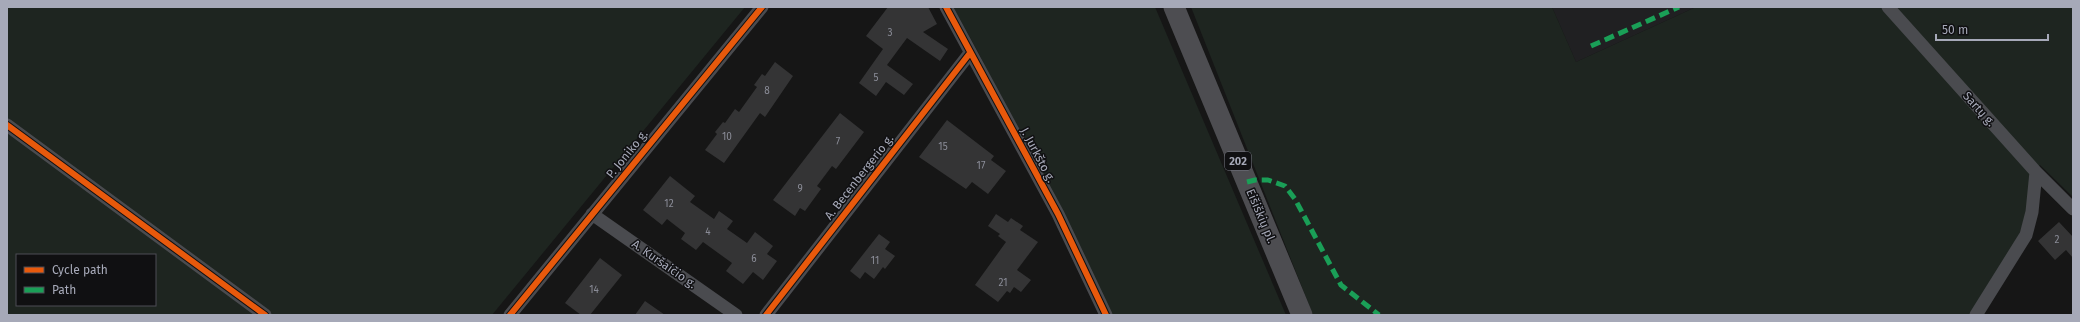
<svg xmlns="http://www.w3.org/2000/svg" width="2080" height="322" font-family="'Fira Sans',sans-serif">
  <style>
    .built { fill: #202022 }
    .green { fill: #1e2520; fill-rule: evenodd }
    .building { fill: #343435 }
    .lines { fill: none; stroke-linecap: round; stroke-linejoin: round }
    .minor { stroke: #4a4b4f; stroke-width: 13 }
    .primary { stroke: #4d4d51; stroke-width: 21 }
    .quiet { stroke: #1a9f57; stroke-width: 5; stroke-dasharray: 10 5; stroke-linecap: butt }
    .cycleway-casing { stroke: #101012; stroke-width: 8 }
    .cycleway { stroke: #e8590c; stroke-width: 6 }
    .labels { text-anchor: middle; stroke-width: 3; stroke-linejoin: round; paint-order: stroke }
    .number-label { font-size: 10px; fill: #8a8c97 }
    .shield { fill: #101012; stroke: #797b86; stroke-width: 1 }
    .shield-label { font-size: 11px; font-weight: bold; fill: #a6a9b8 }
    .street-label { font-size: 12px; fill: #a6a9b8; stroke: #101012 }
  </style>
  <rect width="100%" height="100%" fill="#161616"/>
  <path class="built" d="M 1552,7 L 1696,7 L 1576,62 Z"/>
  <path class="green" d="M 7,7 L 745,7 L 492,315 L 7,315 ZM 17,255 L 155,255 L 155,305 L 17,305 Z
    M 953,7 L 1155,7 L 1286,315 L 1112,315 L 978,52 Z
    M 1191,7 L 1552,7 L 1576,62 L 1696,7 L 2073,7 L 2073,197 L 2040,165 L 2031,175 L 2028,208 L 2019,235 L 1971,315 L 1313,315 Z"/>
  <path class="building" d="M 888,7 L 928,7 L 937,24 L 923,32 L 948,49 L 940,61 L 907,38 L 887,65 L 913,84 L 904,95 L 886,82 L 876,96 L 859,83 L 883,49 L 866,36 Z
    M 775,62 L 793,76 L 765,117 L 760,113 L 724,163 L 705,150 L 717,134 L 715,132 L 723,122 L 725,123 L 735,109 L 739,112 L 757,87 L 754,85 L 762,74 L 765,76 Z
    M 840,113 L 864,132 L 836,169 L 832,166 L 817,186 L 821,189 L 805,211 L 800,208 L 795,216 L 773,200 Z
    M 947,120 L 994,156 L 991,160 L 1006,171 L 988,194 L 972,182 L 966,189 L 919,157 Z
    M 670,176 L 695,196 L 690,202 L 714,219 L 719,211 L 733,221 L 727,229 L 747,243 L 755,232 L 773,246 L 767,254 L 777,261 L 763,280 L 753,272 L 743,284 L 726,271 L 732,263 L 703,242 L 696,250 L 681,239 L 685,233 L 667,219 L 662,225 L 643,210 Z
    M 996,214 L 1008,222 L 1011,218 L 1023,226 L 1020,230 L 1038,242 L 1017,270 L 1031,280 L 1021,292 L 1014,287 L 1010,293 L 1007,291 L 998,302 L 975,285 L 1006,242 L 998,236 L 1000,234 L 988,226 Z
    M 2059,222 L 2073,237 L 2073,258 L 2066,250 L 2055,260 L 2038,241 Z
    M 879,234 L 890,242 L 885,249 L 895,256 L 885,269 L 883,267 L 874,279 L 865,272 L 860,279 L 850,271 Z
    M 600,258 L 622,275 L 590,315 L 581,315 L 565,303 Z
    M 645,301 L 665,315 L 635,315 Z"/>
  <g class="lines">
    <path class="minor" d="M 946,7 L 1058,214 L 1106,315
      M 1888,7 L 2036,172 L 2073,209
      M 7,125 L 265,315
      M 592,214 L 736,315
      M 510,315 L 762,7
      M 766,315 L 970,53
      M 1976,315 L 2026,235 L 2032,212 L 2036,172"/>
    <path class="primary" d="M 1174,7 L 1302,315"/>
    <path class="quiet" d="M 1591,46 L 1679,7
      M 1247,182 L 1255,180 L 1268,180 L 1285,186 L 1295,199 L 1341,285 L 1379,315"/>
    <g class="cycleway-casing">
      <path id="cycleway" d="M 946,7 L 1058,214 L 1106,315
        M 7,125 L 265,315
        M 510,315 L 762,7
        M 766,315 L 970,53"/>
    </g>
    <use href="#cycleway" class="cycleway"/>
  </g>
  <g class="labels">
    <g class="number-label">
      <text x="890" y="36">3</text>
      <text x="876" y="81">5</text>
      <text x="767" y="94">8</text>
      <text x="727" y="140">10</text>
      <text x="838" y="145">7</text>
      <text x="943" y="150">15</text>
      <text x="981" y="169">17</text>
      <text x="800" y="192">9</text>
      <text x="669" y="207">12</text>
      <text x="708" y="235">4</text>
      <text x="2057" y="243">2</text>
      <text x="754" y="262">6</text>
      <text x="875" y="264">11</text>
      <text x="1003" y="286">21</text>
      <text x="594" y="293">14</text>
    </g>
    <rect class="shield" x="1225" y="152" width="26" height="18" rx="3"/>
    <g class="shield-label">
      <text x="1238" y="165">202</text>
    </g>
    <g class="street-label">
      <text transform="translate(1979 109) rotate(48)" y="4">Sartų g.</text>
      <text transform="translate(627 154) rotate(-51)" y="4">P. Joniko g.</text>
      <text transform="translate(1038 155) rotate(62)" y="4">J. Jurkšto g.</text>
      <text transform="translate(859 177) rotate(-52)" y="4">A. Becenbergerio g.</text>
      <text transform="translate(1261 216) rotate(67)" y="4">Eišiškių pl.</text>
      <text transform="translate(664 264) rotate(35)" y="4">A. Kuršaičio g.</text>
    </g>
  </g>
  <rect width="2080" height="322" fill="none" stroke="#a6a9b8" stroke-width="16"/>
  <rect x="16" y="254" width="140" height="52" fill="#101012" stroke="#4c4d54"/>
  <rect x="24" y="267" width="20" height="6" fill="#e8590c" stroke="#4c4d54"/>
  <text x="52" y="274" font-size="12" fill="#a6a9b8">Cycle path</text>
  <rect x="24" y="287" width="20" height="6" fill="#1a9f57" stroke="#4c4d54"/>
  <text x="52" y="294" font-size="12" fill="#a6a9b8">Path</text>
  <path d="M1936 34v6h112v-6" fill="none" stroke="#a6a9b8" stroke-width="2"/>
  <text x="1942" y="34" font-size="12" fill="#a6a9b8" stroke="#101012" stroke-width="3" paint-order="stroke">50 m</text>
</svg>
